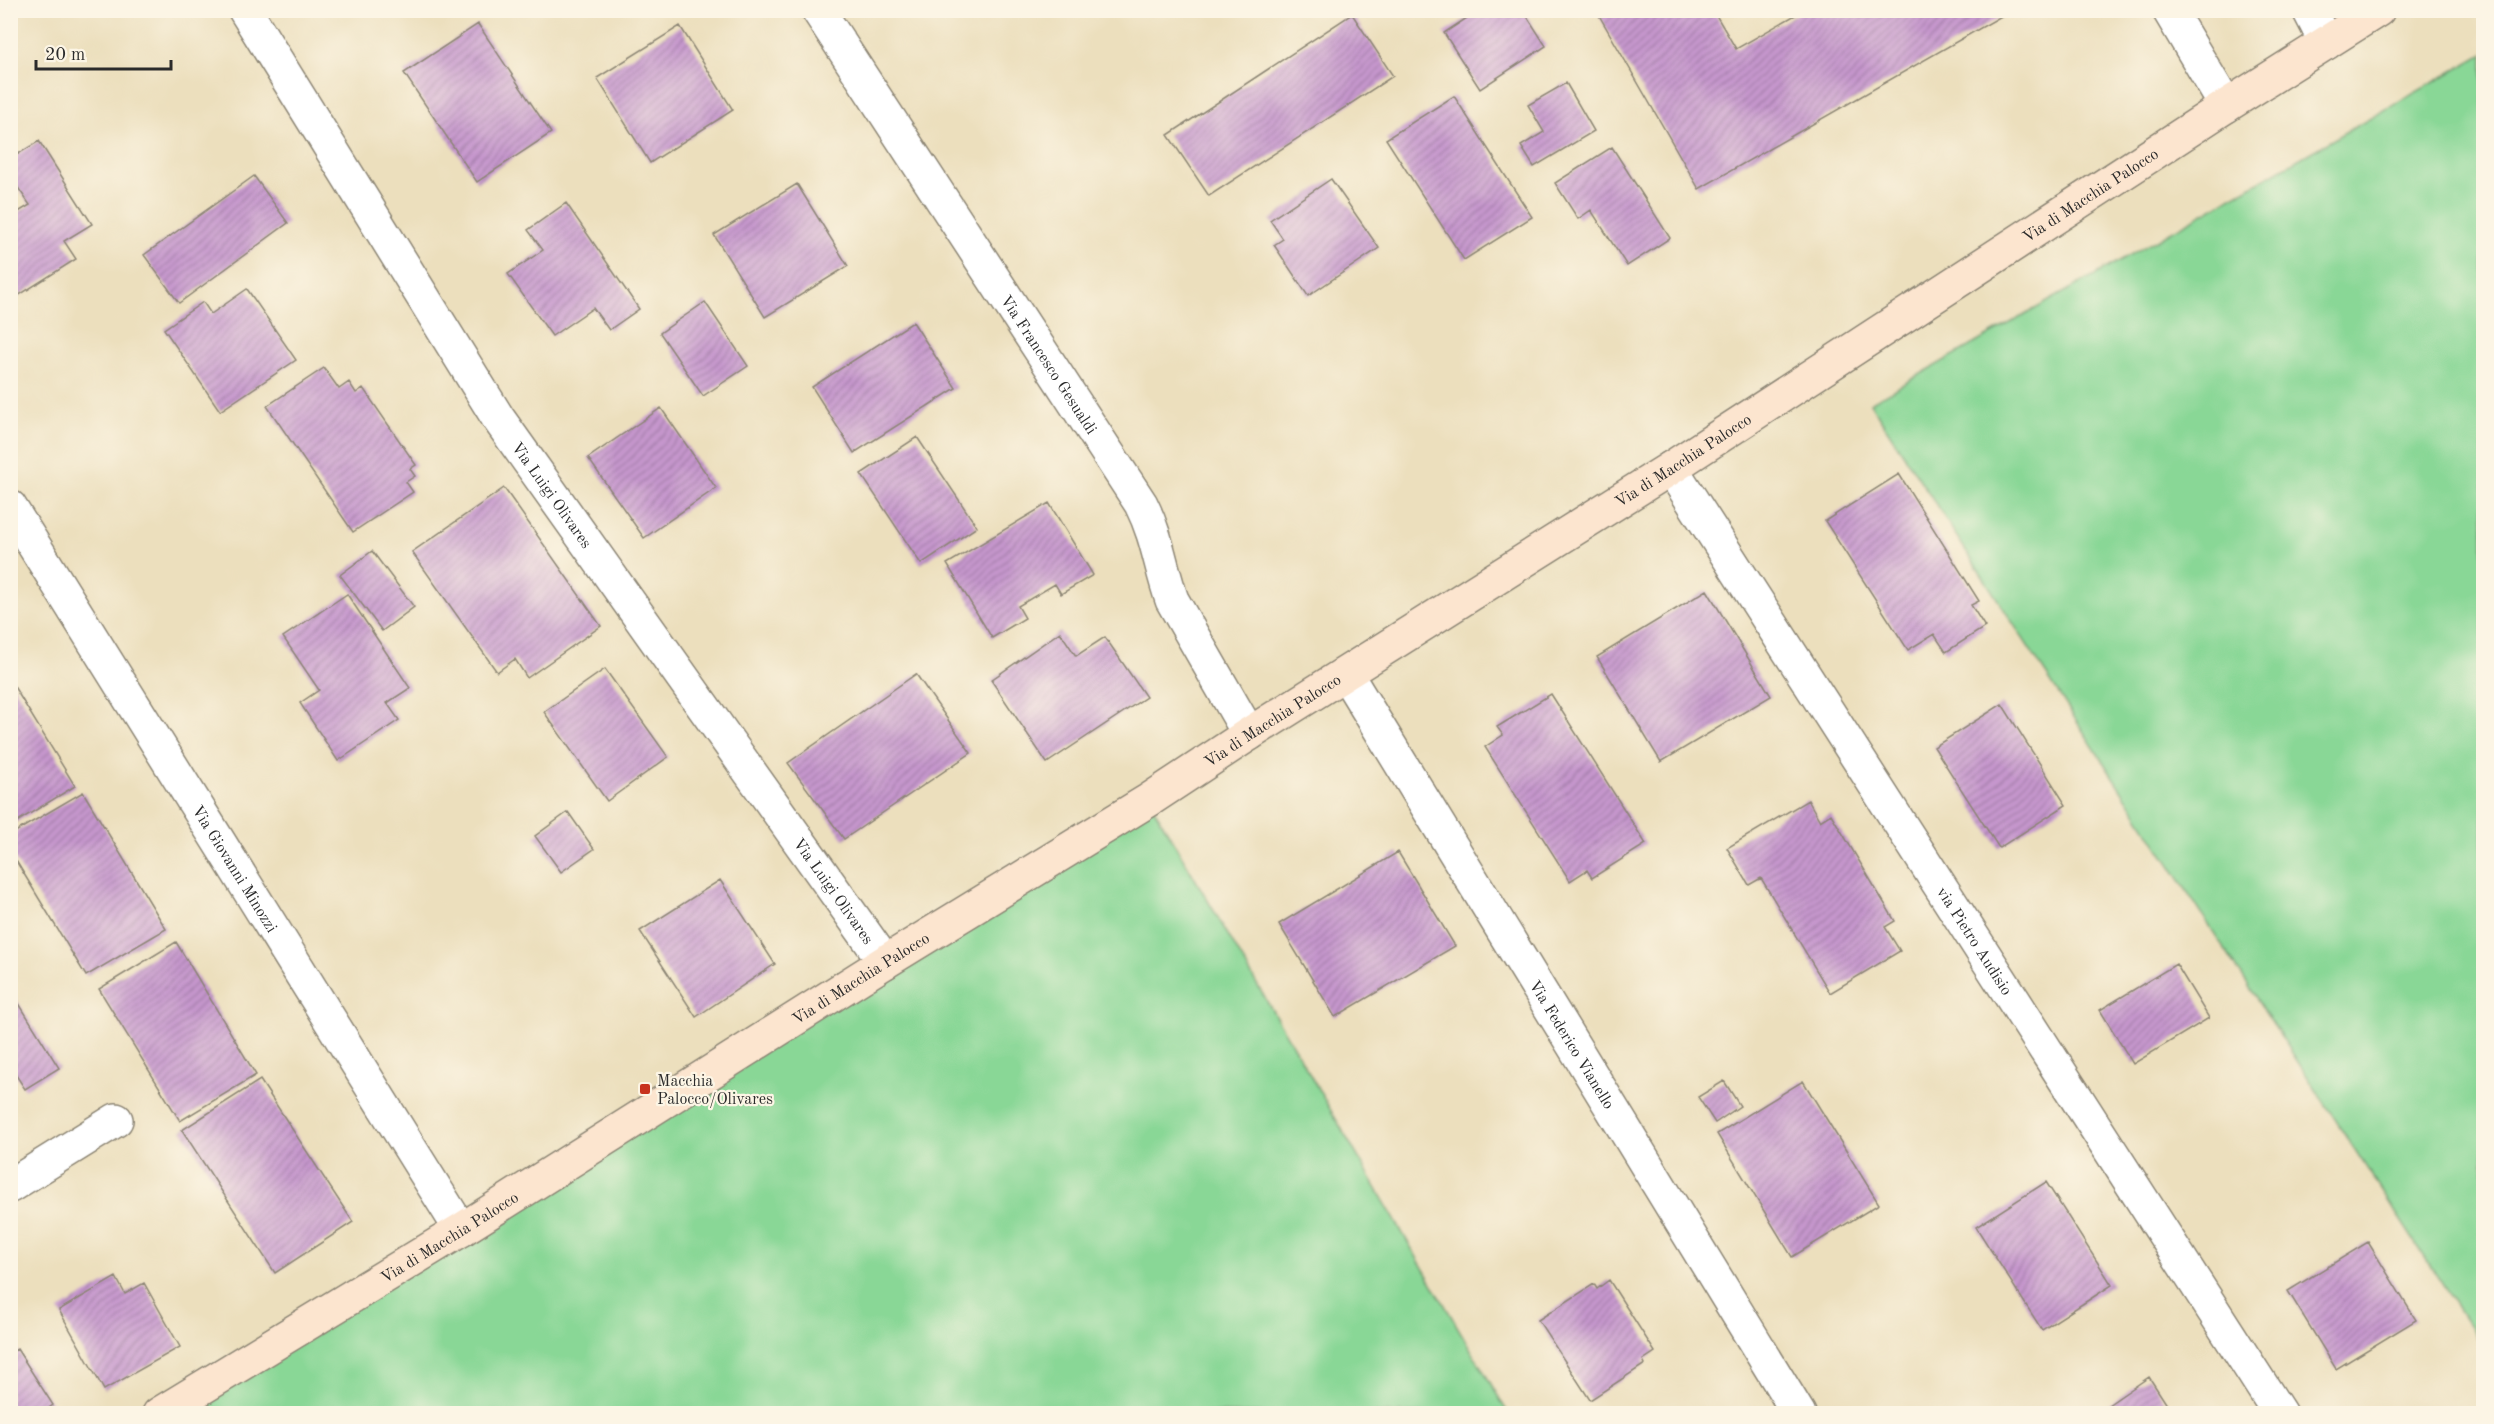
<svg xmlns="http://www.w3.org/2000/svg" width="2494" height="1424" font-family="'Old Standard TT',serif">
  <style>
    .grass { fill: #89d796; stroke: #5a8160; stroke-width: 1.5 }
    .building { fill: url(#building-hatch) }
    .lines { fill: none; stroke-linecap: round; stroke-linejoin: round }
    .street-casing { stroke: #8c8574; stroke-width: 36 }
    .secondary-casing { stroke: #8c8574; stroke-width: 36 }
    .street { stroke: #fff; stroke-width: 33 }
    .secondary { stroke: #fce5cf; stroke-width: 33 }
    .poi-dot { fill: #c8321e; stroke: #fcf5e5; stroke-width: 2 }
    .labels { text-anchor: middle; stroke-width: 4.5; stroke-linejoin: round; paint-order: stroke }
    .street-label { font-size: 16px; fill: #2b2b2b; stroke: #fcf5e5 }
    .poi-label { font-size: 16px; fill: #2b2b2b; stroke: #fcf5e5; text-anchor: start }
  </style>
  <defs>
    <pattern id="building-hatch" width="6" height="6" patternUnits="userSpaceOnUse" patternTransform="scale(1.5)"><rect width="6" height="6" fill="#c697cd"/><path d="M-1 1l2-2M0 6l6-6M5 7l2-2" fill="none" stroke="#a17ba7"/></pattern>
  </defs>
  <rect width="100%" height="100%" fill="#fcf5e5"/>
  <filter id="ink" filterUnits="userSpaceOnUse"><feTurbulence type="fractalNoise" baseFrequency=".0167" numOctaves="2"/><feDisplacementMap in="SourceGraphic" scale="12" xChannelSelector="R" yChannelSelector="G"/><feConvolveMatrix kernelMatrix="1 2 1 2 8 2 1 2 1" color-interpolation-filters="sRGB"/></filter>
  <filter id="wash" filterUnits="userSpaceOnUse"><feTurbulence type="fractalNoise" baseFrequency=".008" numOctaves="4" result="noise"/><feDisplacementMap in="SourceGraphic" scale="24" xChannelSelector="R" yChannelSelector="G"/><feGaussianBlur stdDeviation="1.35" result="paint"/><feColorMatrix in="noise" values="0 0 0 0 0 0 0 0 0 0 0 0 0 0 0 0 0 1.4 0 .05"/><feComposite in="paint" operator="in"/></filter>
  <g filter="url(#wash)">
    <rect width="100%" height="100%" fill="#ecdfbd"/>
    <path class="grass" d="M 2483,54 L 2483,1347 L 1870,403 Z
      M 1149,800 L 1508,1413 L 205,1414 L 192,1393 Z"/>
    <g id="blocks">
      <path class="building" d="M 1479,10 L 1523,10 L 1546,46 L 1480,89 L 1444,33 Z
        M 1596,10 L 1713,10 L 1736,49 L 1804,10 L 2012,10 L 1699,189 Z
        M 1352,14 L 1393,76 L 1209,196 L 1168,135 Z
        M 478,24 L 551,133 L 477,182 L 404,73 Z
        M 680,26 L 733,110 L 650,163 L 597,78 Z
        M 1566,83 L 1594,131 L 1534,167 L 1521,146 L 1544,132 L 1528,105 Z
        M 1454,96 L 1532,217 L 1464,260 L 1386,139 Z
        M 39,141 L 92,224 L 64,241 L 76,259 L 10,301 L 10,217 L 30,205 L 10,176 L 10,159 Z
        M 1612,147 L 1670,238 L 1627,266 L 1591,210 L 1578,219 L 1555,183 Z
        M 254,176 L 288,223 L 179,303 L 144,255 Z
        M 1331,179 L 1379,248 L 1308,296 L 1274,245 L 1283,239 L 1270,220 Z
        M 797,184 L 848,266 L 765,317 L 714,235 Z
        M 566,203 L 639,309 L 609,330 L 593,308 L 552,336 L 508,274 L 543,250 L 528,230 Z
        M 247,289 L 296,360 L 220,411 L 164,329 L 203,302 L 211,314 Z
        M 705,302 L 748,366 L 703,396 L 660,333 Z
        M 913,322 L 956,388 L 854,453 L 812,387 Z
        M 324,368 L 339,389 L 349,382 L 356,393 L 363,388 L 416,465 L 410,469 L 415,476 L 406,482 L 413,492 L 353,532 L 267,406 Z
        M 661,408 L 716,488 L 644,538 L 588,458 Z
        M 917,437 L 977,527 L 921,564 L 861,474 Z
        M 1899,474 L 1979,601 L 1971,605 L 1985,627 L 1946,652 L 1934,634 L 1908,650 L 1825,521 Z
        M 504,488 L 601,626 L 527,678 L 515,659 L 497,672 L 412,552 Z
        M 1049,503 L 1093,575 L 1061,594 L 1055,584 L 1018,606 L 1025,618 L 992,638 L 947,564 Z
        M 372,551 L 414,607 L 382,631 L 340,575 Z
        M 1707,590 L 1771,696 L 1661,762 L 1597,657 Z
        M 347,594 L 410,688 L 387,703 L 399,720 L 338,761 L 300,703 L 319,690 L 283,637 Z
        M 1060,632 L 1076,656 L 1105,637 L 1146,697 L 1047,763 L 991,680 Z
        M 605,669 L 668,757 L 607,801 L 544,712 Z
        M 916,674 L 971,753 L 844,839 L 788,763 Z
        M 10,680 L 75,786 L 10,826 Z
        M 1551,694 L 1646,844 L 1592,878 L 1587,870 L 1570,881 L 1485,747 L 1503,735 L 1497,727 Z
        M 2002,704 L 2066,805 L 1999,848 L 1934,747 Z
        M 83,792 L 166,929 L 86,976 L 10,851 L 10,835 Z
        M 1808,800 L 1820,821 L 1831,814 L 1895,921 L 1885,927 L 1900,951 L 1830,993 L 1761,878 L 1749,885 L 1727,848 Z
        M 568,812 L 594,849 L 561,872 L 535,836 Z
        M 1398,852 L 1455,946 L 1335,1017 L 1279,924 Z
        M 720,880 L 775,964 L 696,1017 L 640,931 Z
        M 176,942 L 256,1075 L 180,1121 L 99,989 Z
        M 2176,964 L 2209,1018 L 2133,1064 L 2100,1010 Z
        M 10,989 L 59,1068 L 25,1089 L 10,1066 Z
        M 260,1080 L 353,1222 L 275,1273 L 182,1130 Z
        M 1724,1081 L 1740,1106 L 1715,1123 L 1698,1097 Z
        M 1803,1081 L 1879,1204 L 1792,1257 L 1717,1134 Z
        M 2046,1182 L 2112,1285 L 2042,1330 L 1976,1227 Z
        M 2368,1242 L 2416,1320 L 2336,1369 L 2288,1291 Z
        M 116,1277 L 125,1294 L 144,1283 L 180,1347 L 104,1390 L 59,1310 Z
        M 1609,1280 L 1655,1352 L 1643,1360 L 1645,1364 L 1590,1400 L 1538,1320 L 1594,1284 L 1597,1289 Z
        M 17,1349 L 53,1405 L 40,1414 L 10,1414 L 10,1353 Z
        M 2149,1377 L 2173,1414 L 2095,1414 Z"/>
    </g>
  </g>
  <g filter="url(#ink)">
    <use href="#blocks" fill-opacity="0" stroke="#8c8574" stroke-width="1.5"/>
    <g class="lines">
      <g class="street-casing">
        <g id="street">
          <path id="s1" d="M 245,10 L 498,418 L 885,962"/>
          <path id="s2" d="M 818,10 L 1141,504 C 1158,538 1160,566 1172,600 L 1249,734"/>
          <path d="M 2169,10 L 2226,106"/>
          <path d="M 2309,10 L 2326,43"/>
          <path id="s3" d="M 1671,468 L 2280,1414"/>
          <path id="s4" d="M 10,507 L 461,1230"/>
          <path id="s5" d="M 1346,674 L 1799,1414"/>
          <path d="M 10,1186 L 116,1120"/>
        </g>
      </g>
      <g class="secondary-casing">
        <g id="secondary">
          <path id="s6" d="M 159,1414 L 461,1230 L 885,962 L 1149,800 L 1249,734 L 1671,468 L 2226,106 L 2378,10"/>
        </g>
      </g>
      <use href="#street" class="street"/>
      <use href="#secondary" class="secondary"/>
    </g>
  </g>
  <rect class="poi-dot" x="639" y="1083" width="12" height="12" rx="3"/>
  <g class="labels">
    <g class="street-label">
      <text dy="6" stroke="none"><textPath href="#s6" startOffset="2284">Via di Macchia Palocco</textPath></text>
      <text dy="6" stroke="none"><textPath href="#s2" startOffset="423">Via Francesco Gesualdi</textPath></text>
      <text dy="6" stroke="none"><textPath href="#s6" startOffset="1798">Via di Macchia Palocco</textPath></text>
      <text dy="6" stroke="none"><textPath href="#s1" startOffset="574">Via Luigi Olivares</textPath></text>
      <text dy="6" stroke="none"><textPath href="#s6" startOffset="1312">Via di Macchia Palocco</textPath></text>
      <text dy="6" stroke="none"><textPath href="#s4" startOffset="426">Via Giovanni Minozzi</textPath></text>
      <text dy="6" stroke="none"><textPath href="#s1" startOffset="1060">Via Luigi Olivares</textPath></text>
      <text dy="6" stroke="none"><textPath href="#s3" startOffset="562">via Pietro Audisio</textPath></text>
      <text dy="6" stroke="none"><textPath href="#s6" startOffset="826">Via di Macchia Palocco</textPath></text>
      <text dy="6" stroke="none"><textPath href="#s5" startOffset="434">Via Federico Vianello</textPath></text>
      <text dy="6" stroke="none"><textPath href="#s6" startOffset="340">Via di Macchia Palocco</textPath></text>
    </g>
    <g class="poi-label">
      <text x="657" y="1086">Macchia<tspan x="657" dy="18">Palocco/Olivares</tspan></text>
    </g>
  </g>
  <rect width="2494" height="1424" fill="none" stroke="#fcf5e5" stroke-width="36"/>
  <path d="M36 60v9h135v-9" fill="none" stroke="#2b2b2b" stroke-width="3"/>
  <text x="45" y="60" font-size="18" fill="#2b2b2b" stroke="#fcf5e5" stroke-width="4.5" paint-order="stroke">20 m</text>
</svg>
